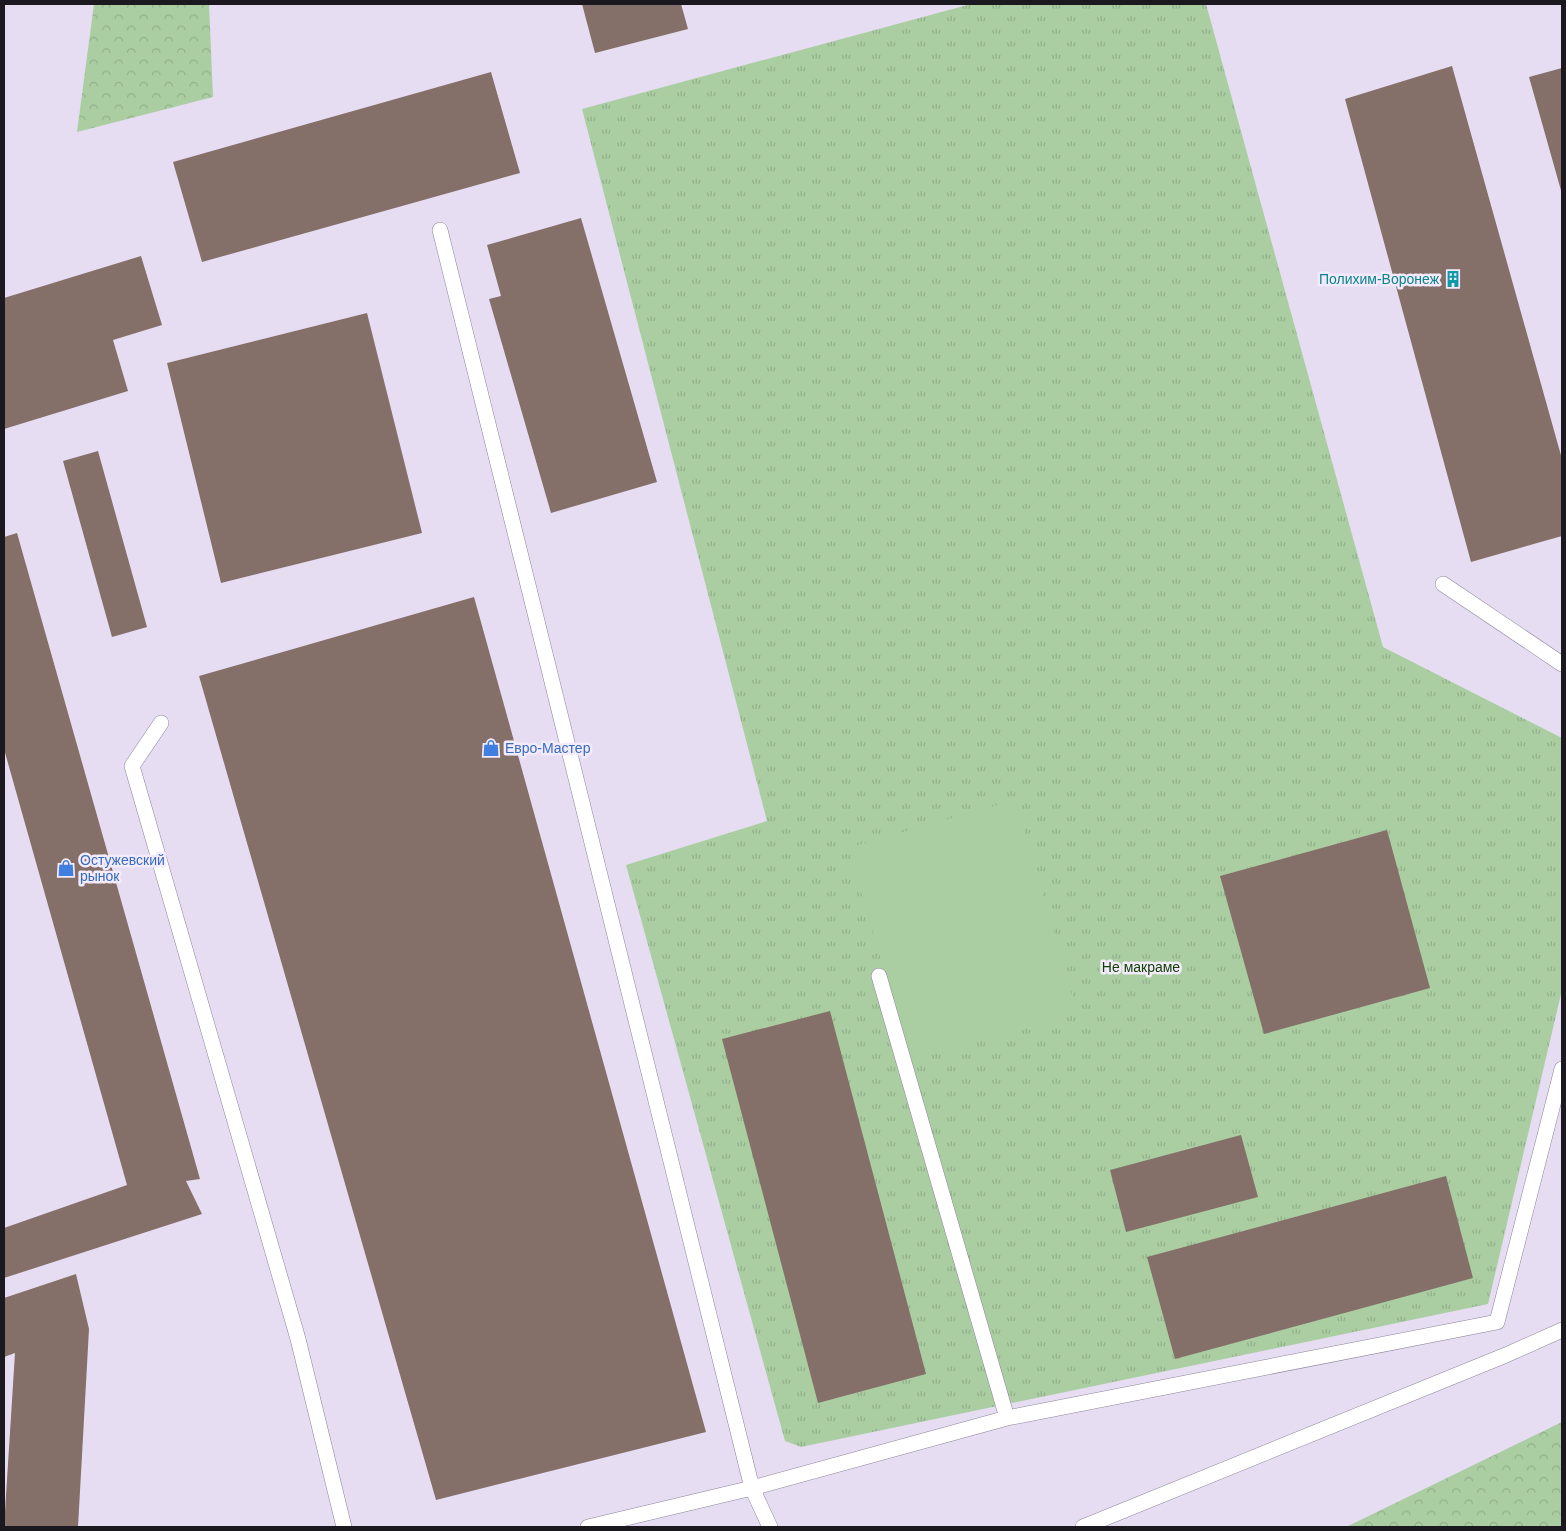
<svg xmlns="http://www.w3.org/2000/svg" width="1566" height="1531" font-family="Helvetica,sans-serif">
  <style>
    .grass { fill: url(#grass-tufts) }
    .forest { fill: url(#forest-crowns) }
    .pitch { fill: #aacea2 }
    .building { fill: #856f69 }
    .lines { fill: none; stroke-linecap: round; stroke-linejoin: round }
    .service-casing { stroke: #8d8598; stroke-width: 16 }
    .service { stroke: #fff; stroke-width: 15 }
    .labels { text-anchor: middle; stroke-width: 5; stroke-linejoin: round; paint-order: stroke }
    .culture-label { font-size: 14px; fill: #0d838f; stroke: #f3ebfc; text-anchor: end }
    .shop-label { font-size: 14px; fill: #366cbe; stroke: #f3ebfc; text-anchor: start }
    .park-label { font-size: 14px; fill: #124105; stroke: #f3ebfc }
  </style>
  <defs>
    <pattern id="grass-tufts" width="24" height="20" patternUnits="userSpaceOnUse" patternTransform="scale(1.25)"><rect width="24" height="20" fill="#aacea2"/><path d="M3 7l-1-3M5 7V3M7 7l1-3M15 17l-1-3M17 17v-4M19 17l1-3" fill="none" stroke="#92b08b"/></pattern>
    <pattern id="forest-crowns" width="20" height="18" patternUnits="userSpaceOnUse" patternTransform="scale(1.25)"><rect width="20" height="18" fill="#aacea2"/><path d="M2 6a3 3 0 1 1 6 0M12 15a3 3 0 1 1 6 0" fill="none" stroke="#92b08b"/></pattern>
  </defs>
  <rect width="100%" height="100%" fill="#e6ddf2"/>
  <path class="grass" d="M 971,4 L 1206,4 L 1383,647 L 1562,738 L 1562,990 L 1488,1304 L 801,1447 L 785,1441 L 626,865 L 767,821 L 582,109 Z"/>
  <path class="forest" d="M 94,4 L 209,4 L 213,97 L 77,132 Z
    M 1562,1422 L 1562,1527 L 1346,1527 Z"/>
  <path class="pitch" d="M 1015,800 L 1077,1012 L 911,1061 L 848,848 Z"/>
  <path class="building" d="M 582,4 L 681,4 L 688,29 L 595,53 Z
    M 1452,66 L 1562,459 L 1562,536 L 1471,562 L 1345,99 Z
    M 1562,68 L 1562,194 L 1529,77 Z
    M 491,72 L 520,173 L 202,262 L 173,162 Z
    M 581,218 L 657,482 L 551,513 L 489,299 L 501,296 L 487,245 Z
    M 141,256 L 162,325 L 113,340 L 128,391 L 4,429 L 4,298 Z
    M 367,313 L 422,533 L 221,583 L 167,363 Z
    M 98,451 L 147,627 L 112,637 L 63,461 Z
    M 17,533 L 200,1179 L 186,1181 L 202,1214 L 4,1278 L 4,1228 L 127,1185 L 4,749 L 4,537 Z
    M 474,597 L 706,1432 L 436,1500 L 199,676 Z
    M 1387,830 L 1430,988 L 1264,1034 L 1220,876 Z
    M 830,1011 L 926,1374 L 818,1403 L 722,1039 Z
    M 1241,1135 L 1258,1197 L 1126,1232 L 1110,1170 Z
    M 1446,1176 L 1473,1278 L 1175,1359 L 1147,1257 Z
    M 76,1274 L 89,1329 L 78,1527 L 4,1527 L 15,1353 L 4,1357 L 4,1298 Z"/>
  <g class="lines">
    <g class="service-casing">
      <path id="service" d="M 440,230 L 752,1488 L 770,1527
        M 1443,584 L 1562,664
        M 161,723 L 132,766 L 298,1339 L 344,1527
        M 879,976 L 1007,1418
        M 588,1527 L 752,1488 L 1007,1418 L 1497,1322 L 1562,1069
        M 1083,1527 L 1506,1355 L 1562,1330"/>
    </g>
    <use href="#service" class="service"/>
  </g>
  <defs>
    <g id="building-bare" transform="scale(1.35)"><path d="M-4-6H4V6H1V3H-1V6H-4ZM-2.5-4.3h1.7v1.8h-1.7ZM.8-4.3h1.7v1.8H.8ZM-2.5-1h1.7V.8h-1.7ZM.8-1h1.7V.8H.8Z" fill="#0f9aa8" stroke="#f3ebfc" stroke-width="2.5" paint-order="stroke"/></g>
    <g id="shop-bare" transform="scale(1.35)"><path d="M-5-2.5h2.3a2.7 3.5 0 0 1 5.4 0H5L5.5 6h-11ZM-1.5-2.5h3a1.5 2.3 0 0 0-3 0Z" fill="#3f7fe0" stroke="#f3ebfc" stroke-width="2.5" paint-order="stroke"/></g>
  </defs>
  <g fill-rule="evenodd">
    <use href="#building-bare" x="1453" y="279"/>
    <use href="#shop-bare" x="491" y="748"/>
    <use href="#shop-bare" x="66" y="868"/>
  </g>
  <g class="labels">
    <g class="culture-label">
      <text x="1439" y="284">Полихим-Воронеж</text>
    </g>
    <g class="shop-label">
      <text x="505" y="753">Евро-Мастер</text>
      <text x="80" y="865">Остужевский<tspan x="80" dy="16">рынок</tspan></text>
    </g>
    <g class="park-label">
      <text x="1141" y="972">Не макраме</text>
    </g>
  </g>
  <rect width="1566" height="1531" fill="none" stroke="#1b181f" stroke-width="10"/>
</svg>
